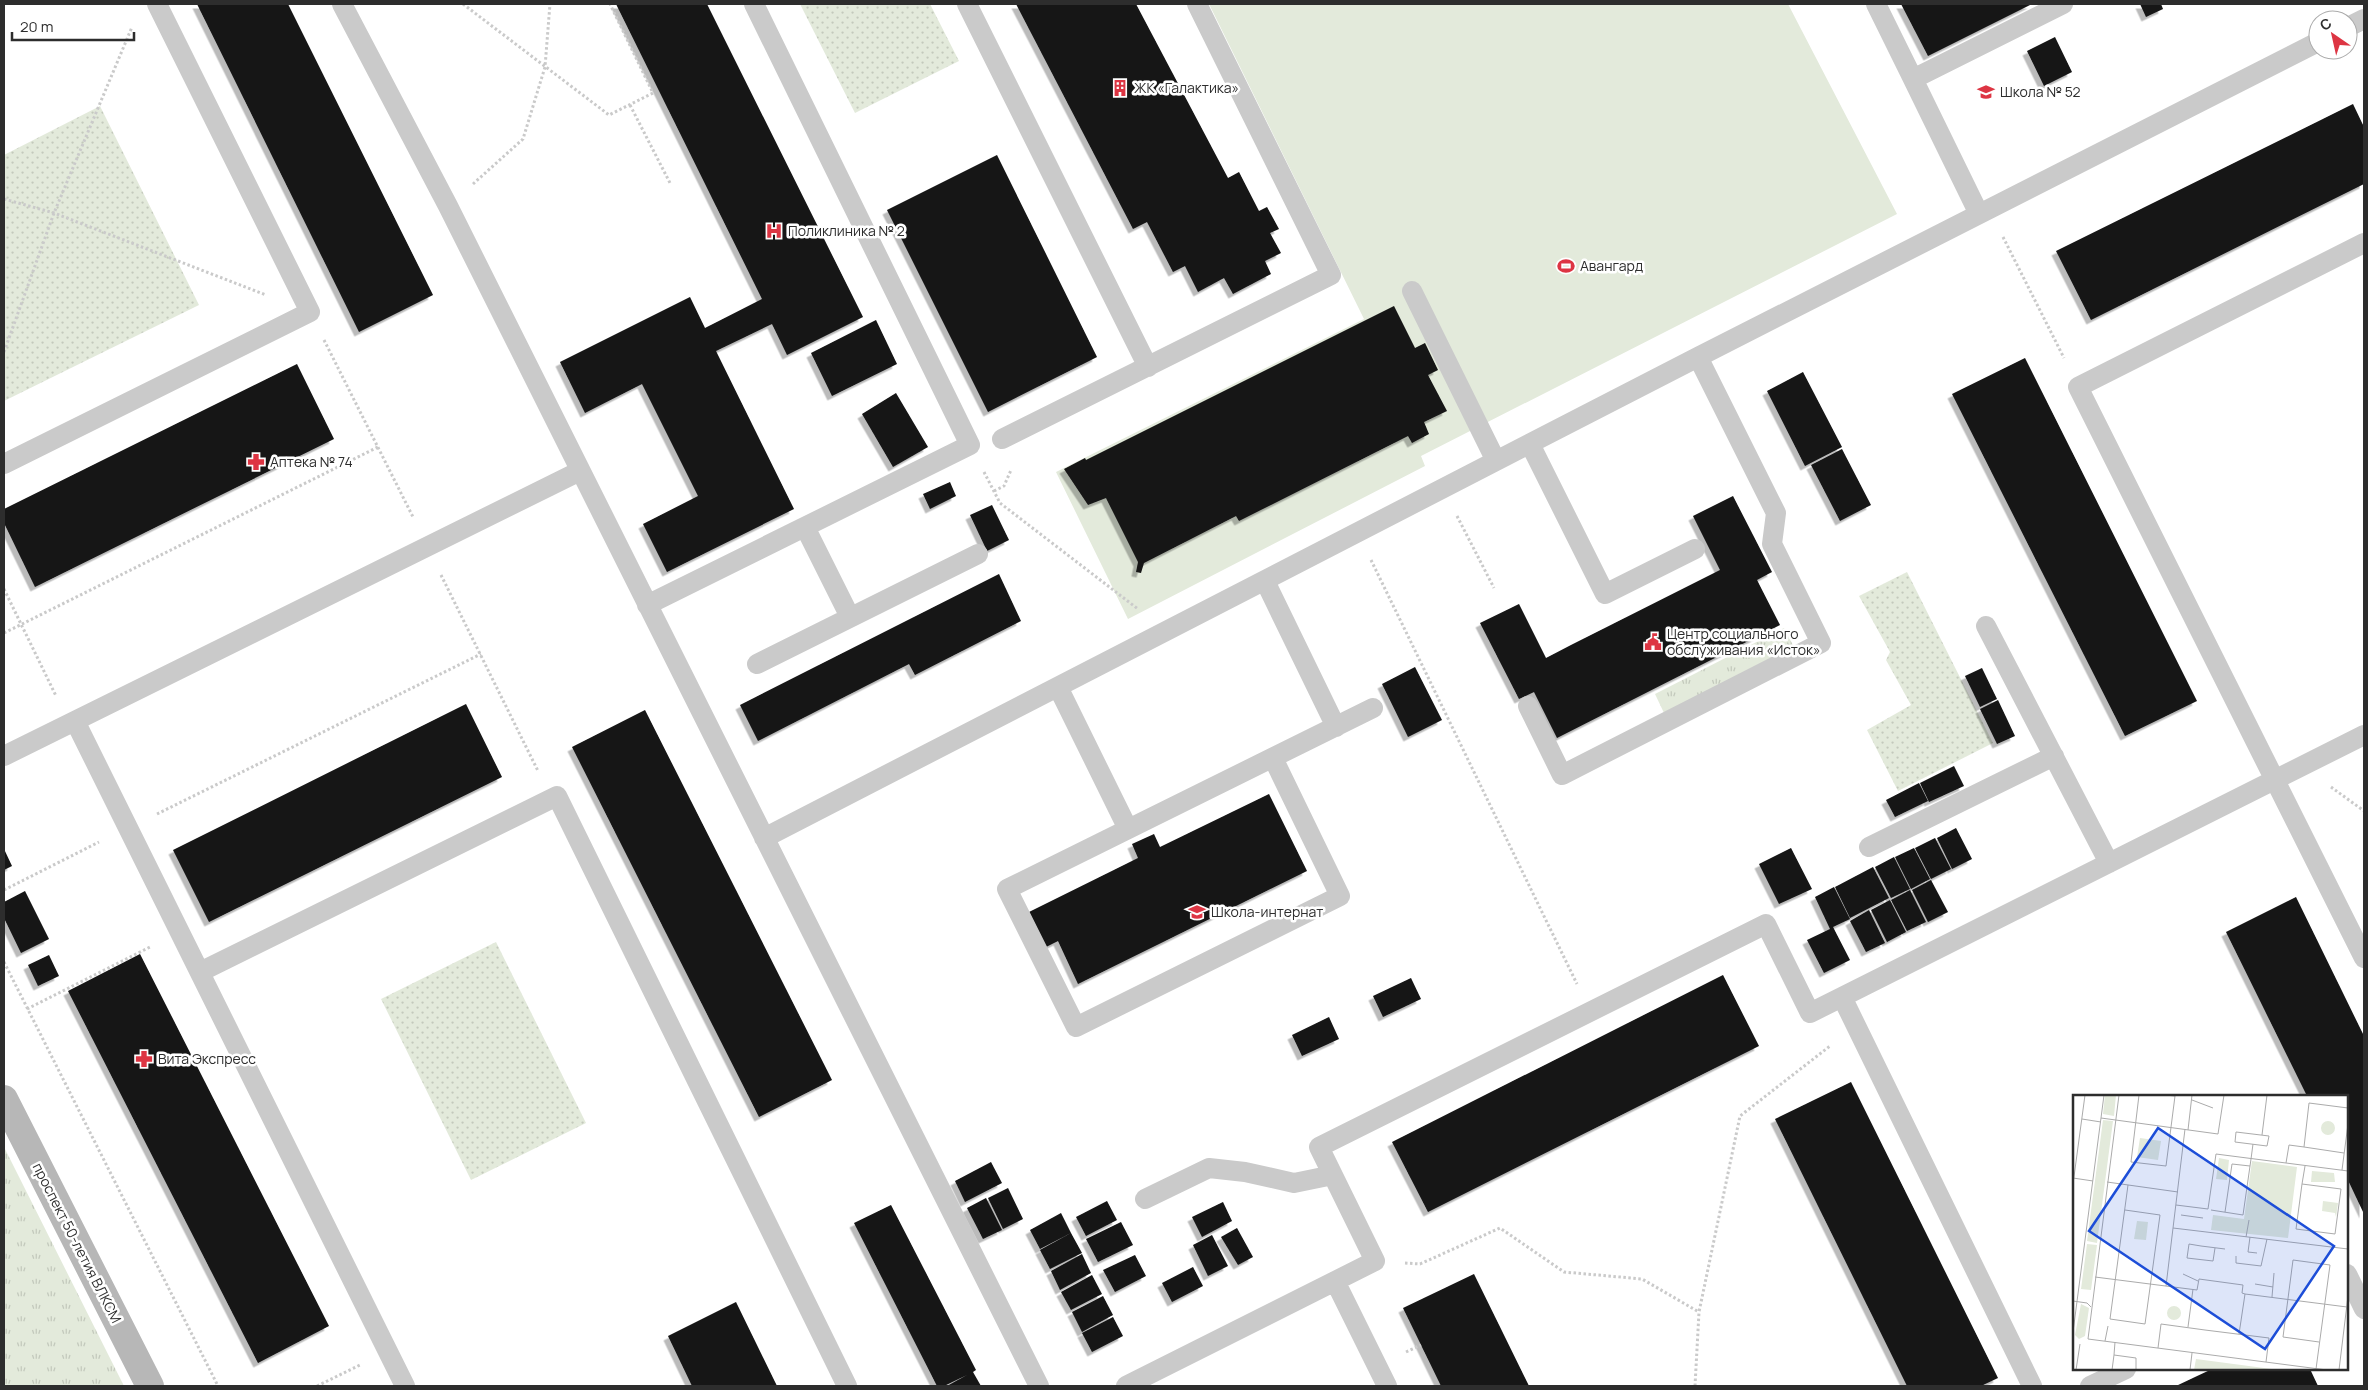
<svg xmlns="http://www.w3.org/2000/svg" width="2368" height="1390" font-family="Manrope,sans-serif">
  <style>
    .grass { fill: url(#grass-tufts) }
    .park { fill: url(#park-dots) }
    .pitch { fill: #e3eadb }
    .building { fill: #141414; filter: url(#shadow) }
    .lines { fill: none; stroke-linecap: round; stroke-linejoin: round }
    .path { stroke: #cacaca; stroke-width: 3; stroke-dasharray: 2.5 2.5; stroke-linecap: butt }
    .lane { stroke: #cacaca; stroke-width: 20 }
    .secondary { stroke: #b7b7b7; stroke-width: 28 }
    .labels { text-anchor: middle; stroke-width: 5; stroke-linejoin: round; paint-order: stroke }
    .poi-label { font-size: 14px; fill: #2d2d2d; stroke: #fff; text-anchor: start }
    .street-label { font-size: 14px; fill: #2d2d2d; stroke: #fff }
    .inset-road { fill: none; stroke: #ababab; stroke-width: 1 }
    .view { fill: #1d4ed8; fill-opacity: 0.15; stroke: #1d4ed8; stroke-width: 2.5 }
    .inset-edge { fill: none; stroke: #2d2d2d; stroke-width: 2.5 }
  </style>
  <defs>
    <pattern id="grass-tufts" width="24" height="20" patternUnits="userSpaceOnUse" patternTransform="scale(1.25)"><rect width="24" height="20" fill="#e3eadb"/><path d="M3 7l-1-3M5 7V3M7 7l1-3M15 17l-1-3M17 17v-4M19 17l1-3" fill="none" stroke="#c3c9bc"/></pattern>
    <pattern id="park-dots" width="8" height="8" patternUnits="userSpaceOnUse" patternTransform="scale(1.25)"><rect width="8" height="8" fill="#e3eadb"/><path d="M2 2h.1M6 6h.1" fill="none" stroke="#c3c9bc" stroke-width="1.8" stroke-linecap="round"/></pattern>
    <filter id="shadow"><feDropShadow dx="-4.5" dy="4.5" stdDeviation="0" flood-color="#0004"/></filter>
  </defs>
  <rect width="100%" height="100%" fill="#fff"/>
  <path class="grass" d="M 1784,628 L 1794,647 L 1664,713 L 1655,694 Z
    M 4,1147 L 124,1386 L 4,1386 Z"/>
  <path class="park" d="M 800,4 L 930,4 L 959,61 L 855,113 Z
    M 100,106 L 199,305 L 4,401 L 4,155 Z
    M 1907,572 L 1993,743 L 1898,791 L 1867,730 L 1911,705 L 1886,660 L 1890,652 L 1859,596 Z
    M 496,942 L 586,1123 L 471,1180 L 381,999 Z"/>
  <path class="pitch" d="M 1209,4 L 1788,4 L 1897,214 L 1421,456 L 1425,466 L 1128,619 L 1056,472 L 1364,319 Z"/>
  <path class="building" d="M 197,4 L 288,4 L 433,295 L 359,332 Z
    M 616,4 L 707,4 L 863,317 L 787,355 L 772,324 L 716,351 L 794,509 L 667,572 L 643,524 L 698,496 L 642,384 L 585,413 L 560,362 L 690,297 L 705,328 L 762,299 Z
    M 1016,4 L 1136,4 L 1228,178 L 1239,172 L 1259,211 L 1267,207 L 1279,229 L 1270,233 L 1281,253 L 1265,261 L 1271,274 L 1233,294 L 1224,278 L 1198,292 L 1185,266 L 1173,272 L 1147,222 L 1133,229 Z
    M 1901,4 L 2032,4 L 1928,56 Z
    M 2140,4 L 2161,4 L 2163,9 L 2146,17 Z
    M 2055,37 L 2072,72 L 2044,86 L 2027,51 Z
    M 2353,104 L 2364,127 L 2364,184 L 2091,320 L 2056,251 Z
    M 997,155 L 1097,357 L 988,412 L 887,210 Z
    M 1394,306 L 1415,348 L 1425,343 L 1438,370 L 1428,375 L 1447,411 L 1424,422 L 1429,434 L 1412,443 L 1408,436 L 1239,521 L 1236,516 L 1144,563 L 1141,573 L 1136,572 L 1138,562 L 1106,498 L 1088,505 L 1064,469 L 1085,458 L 1086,460 Z
    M 876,320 L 897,364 L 832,396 L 811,353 Z
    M 2025,358 L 2197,701 L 2125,736 L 1952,394 Z
    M 297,364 L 334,439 L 35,587 L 4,523 L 4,509 Z
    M 1803,372 L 1842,447 L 1805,466 L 1767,391 Z
    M 896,393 L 928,447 L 893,467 L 862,414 Z
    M 1842,449 L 1871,505 L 1840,521 L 1811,465 Z
    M 950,482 L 956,496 L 930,509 L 923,494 Z
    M 1733,496 L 1772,572 L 1757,580 L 1780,625 L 1557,738 L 1534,692 L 1519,699 L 1480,623 L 1519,604 L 1546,658 L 1571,645 L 1720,570 L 1693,516 Z
    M 992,505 L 1009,540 L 987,551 L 970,515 Z
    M 999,574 L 1021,621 L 915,675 L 909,664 L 758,741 L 740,705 Z
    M 1415,667 L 1442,720 L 1408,737 L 1382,684 Z
    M 1982,668 L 1997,699 L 1980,707 L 1965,676 Z
    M 1998,700 L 2015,736 L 1997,744 L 1980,709 Z
    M 466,704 L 502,777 L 209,922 L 173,850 Z
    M 645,710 L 832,1080 L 759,1117 L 572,747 Z
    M 1954,766 L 1964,786 L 1929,802 L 1920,783 Z
    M 1919,783 L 1928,801 L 1895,817 L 1886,800 Z
    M 1269,794 L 1307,871 L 1078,984 L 1058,941 L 1046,947 L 1029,912 L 1138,858 L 1132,844 L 1154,834 L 1160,847 Z
    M 1956,828 L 1972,859 L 1952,869 L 1937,838 Z
    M 1935,838 L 1951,869 L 1931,879 L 1915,848 Z
    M 1791,848 L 1812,889 L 1779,904 L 1759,864 Z
    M 1914,848 L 1930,879 L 1911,889 L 1895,857 Z
    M 4,849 L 12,866 L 4,870 Z
    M 1894,857 L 1910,889 L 1891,898 L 1875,867 Z
    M 1873,867 L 1889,898 L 1850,918 L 1835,887 Z
    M 1931,880 L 1948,912 L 1928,922 L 1912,890 Z
    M 1834,887 L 1850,919 L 1833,927 L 1850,960 L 1824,973 L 1807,940 L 1830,929 L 1815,897 Z
    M 1910,890 L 1926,922 L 1907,931 L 1891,900 Z
    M 25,891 L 49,939 L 21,953 L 4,918 L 4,902 Z
    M 2296,897 L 2364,1036 L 2364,1214 L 2347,1178 L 2347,1096 L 2307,1096 L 2226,932 Z
    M 1890,900 L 1906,932 L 1887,942 L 1871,910 Z
    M 1869,910 L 1885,943 L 1866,952 L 1850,921 Z
    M 140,954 L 329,1326 L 258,1363 L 68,991 Z
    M 49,955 L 59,976 L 38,986 L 28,965 Z
    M 1723,975 L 1759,1046 L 1428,1212 L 1392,1142 Z
    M 1411,978 L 1421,999 L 1383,1017 L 1373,996 Z
    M 1329,1017 L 1339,1039 L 1302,1056 L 1292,1035 Z
    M 1851,1082 L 1998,1378 L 1981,1386 L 1907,1386 L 1775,1119 Z
    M 991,1162 L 1002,1183 L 965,1202 L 955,1181 Z
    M 1008,1188 L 1023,1219 L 1003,1229 L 988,1198 Z
    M 986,1198 L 1002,1230 L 983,1239 L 967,1208 Z
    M 1107,1201 L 1117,1220 L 1086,1236 L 1076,1217 Z
    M 1223,1202 L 1232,1221 L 1202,1237 L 1192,1217 Z
    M 891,1205 L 976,1370 L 973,1372 L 981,1386 L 947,1386 L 967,1375 L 944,1386 L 937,1386 L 854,1223 Z
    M 1061,1213 L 1071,1233 L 1040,1249 L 1030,1230 Z
    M 1121,1222 L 1133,1245 L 1098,1262 L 1086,1239 Z
    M 1237,1228 L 1253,1257 L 1238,1265 L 1221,1237 Z
    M 1071,1233 L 1082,1253 L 1050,1269 L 1040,1250 Z
    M 1212,1235 L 1228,1266 L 1208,1276 L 1193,1245 Z
    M 1082,1254 L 1091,1273 L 1060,1290 L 1051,1271 Z
    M 1135,1255 L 1146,1276 L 1115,1292 L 1103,1270 Z
    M 1193,1267 L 1203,1286 L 1172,1302 L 1162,1283 Z
    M 1474,1274 L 1529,1386 L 1441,1386 L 1403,1308 Z
    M 1092,1275 L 1102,1294 L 1071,1310 L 1061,1292 Z
    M 1103,1296 L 1113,1315 L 1082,1332 L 1072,1312 Z
    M 736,1302 L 777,1386 L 692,1386 L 668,1336 Z
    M 1113,1317 L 1123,1336 L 1092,1352 L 1082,1333 Z
    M 2212,1369 L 2310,1369 L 2318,1386 L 2176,1386 Z"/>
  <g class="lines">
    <path class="path" d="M 463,4 L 609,115 L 653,93 L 610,4
      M 630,105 L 670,183
      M 473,184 L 523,139 L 545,67 L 550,4
      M 4,199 L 54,213 L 266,295
      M 2003,237 L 2064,358
      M 324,340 L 413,517
      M 4,352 L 54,213 L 132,27
      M 984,472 L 1000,503 L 1138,609
      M 994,491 L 1004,486 L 1011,470
      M 1457,516 L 1494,588
      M 1371,560 L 1577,984
      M 441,575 L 538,771
      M 4,589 L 56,696
      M 4,633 L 378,447
      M 2331,787 L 2364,811
      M 157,814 L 481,654
      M 4,890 L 99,842
      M 4,962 L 218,1386
      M 27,1009 L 152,946
      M 1405,1263 L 1420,1264 L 1500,1228 L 1564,1272 L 1642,1279 L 1699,1312
      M 1406,1352 L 1421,1345
      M 317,1386 L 360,1365
      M 1695,1386 L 1699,1312 L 1740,1116 L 1830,1046"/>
    <path class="lane" d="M 342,4 L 448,206 L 1039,1386
      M 967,4 L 1148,367
      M 1876,4 L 1913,79 L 2063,4
      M 2348,27 L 2364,19
      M 1913,79 L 1979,214
      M 2364,243 L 2078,387 L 2364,958
      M 1412,291 L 1496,461
      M 1002,439 L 1331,275 L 1197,4
      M 1530,444 L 1605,594 L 1695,549
      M 4,464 L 310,312 L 157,4
      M 805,527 L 850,617
      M 1265,581 L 1336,727
      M 647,605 L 970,445 L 754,4
      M 1986,626 L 2109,863
      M 757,664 L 978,554
      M 1058,687 L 1128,829
      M 1528,706 L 1562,775 L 1821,643 L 1772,544 L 1776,513 L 1698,357
      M 75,721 L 405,1386
      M 4,756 L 580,471
      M 1273,758 L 1340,896 L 1076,1027 L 1007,889 L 1373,708
      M 764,838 L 1698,357 L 2318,42
      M 1869,847 L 2054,756
      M 200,972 L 557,796 L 847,1386
      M 1842,997 L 2364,735
      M 1145,1199 L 1209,1168 L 1245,1172 L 1294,1183 L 1333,1175
      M 2347,1274 L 2364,1309
      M 1335,1281 L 1387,1386
      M 1126,1386 L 1375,1261 L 1319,1147 L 1766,924 L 1810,1013 L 1842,997 L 2032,1386
      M 2090,1386 L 2126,1369"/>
    <path class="secondary" d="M 4,1099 L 150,1386"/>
  </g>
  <defs>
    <g id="building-bare" transform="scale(1.35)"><path d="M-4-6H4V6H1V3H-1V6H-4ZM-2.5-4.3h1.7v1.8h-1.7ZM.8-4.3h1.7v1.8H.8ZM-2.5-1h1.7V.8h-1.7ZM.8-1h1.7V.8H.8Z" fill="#dd3543" stroke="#fff" stroke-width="2.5" paint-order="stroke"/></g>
    <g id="school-bare" transform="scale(1.35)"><path d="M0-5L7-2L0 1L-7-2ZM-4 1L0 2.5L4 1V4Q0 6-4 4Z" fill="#dd3543" stroke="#fff" stroke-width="2.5" paint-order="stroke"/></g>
    <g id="hospital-bare" transform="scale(1.35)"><path d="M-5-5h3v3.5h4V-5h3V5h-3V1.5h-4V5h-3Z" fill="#dd3543" stroke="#fff" stroke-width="2.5" paint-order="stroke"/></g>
    <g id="stadium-bare" transform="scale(1.35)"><path d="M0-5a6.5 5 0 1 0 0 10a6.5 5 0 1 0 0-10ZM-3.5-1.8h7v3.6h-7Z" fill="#dd3543" stroke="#fff" stroke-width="2.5" paint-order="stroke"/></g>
    <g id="pharmacy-bare" transform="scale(1.35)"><path d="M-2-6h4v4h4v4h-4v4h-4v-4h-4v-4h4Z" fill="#dd3543" stroke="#fff" stroke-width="2.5" paint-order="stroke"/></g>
    <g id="civic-bare" transform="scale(1.35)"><path d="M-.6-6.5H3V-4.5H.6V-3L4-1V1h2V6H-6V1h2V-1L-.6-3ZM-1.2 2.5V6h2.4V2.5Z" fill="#dd3543" stroke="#fff" stroke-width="2.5" paint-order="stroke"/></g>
  </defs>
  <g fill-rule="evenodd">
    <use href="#building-bare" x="1120" y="88"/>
    <use href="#school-bare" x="1986" y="92"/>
    <use href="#hospital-bare" x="774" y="231"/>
    <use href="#stadium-bare" x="1566" y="266"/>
    <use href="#pharmacy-bare" x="256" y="462"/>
    <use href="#civic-bare" x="1653" y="642"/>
    <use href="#school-bare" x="1197" y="912"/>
    <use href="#pharmacy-bare" x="144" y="1059"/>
  </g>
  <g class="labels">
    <g class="poi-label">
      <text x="1134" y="93">ЖК «Галактика»</text>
      <text x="2000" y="97">Школа № 52</text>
      <text x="788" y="236">Поликлиника № 2</text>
      <text x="1580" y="271">Авангард</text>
      <text x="270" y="467">Аптека № 74</text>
      <text x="1667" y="639">Центр социального<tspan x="1667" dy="16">обслуживания «Исток»</tspan></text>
      <text x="1211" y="917">Школа-интернат</text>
      <text x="158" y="1064">Вита Экспресс</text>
    </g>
    <g class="street-label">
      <text transform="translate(77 1243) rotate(63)" y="5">проспект 50-летия ВЛКСМ</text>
    </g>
  </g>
  <g transform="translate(2073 1095)">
    <rect width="275" height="275" fill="#fff"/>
    <path d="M 32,0 L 43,0 L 41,21 L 30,19 ZM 30,25 L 40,26 L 24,148 L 14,146 ZM 250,106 L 265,108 L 263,122 L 262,118 L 249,116 ZM 14,149 L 24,150 L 18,195 L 8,194 ZM 8,209 L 16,213 L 12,241 L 6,244 L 2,240 Z" fill="#e3eadb"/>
    <path d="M 123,264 L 206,275 L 121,275 Z" fill="#e3eadb"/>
    <path d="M248 33a7 7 0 1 1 14 0a7 7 0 1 1-14 0ZM 67,43 L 88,46 L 85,65 L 64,62 ZM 146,63 L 156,65 L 154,85 L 143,84 ZM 64,126 L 75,127 L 73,145 L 61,144 ZM94 218a7 7 0 1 1 14 0a7 7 0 1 1-14 0Z" fill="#e3eadb"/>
    <path d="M 179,66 L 224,72 L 215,143 L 138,135 L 140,120 L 171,124 ZM 239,76 L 261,78 L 262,87 L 238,87 Z" fill="#e3eadb"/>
    <path class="inset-road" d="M 66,0 L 58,67 L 93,71 L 102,1 L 92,0M 119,5 L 140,13M 28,23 L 145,39 L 151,0M 9,24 L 28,27M 115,35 L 119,0M 163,37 L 196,41 L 194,51 L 162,47 ZM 189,40 L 194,0M 271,58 L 231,52 L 236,8 L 275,13M 178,64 L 180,49M 213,68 L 216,50 L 231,52M 269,75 L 275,29M 0,83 L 20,86M 34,87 L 105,97M 0,89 L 12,0M 229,89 L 268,94 L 262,139 L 223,134 L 229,89 L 232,71M 103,110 L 135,114 L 143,59 L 275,76M 52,115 L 87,120 L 72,229 L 37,224 L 55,90M 138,115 L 170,120 L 178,64M 152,117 L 159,69 L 177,71M 108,120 L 130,123M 100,133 L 275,154M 173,142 L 176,125M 177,142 L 175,157 L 184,158M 142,153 L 140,166 L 114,163 L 116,149 L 128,151 L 152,154M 163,161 L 163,168 L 188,171 L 194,144M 110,179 L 125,186M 22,182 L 124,195 L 126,184 L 170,190 L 169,198 L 172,199 L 166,239M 182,189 L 200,192M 93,191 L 112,34M 172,199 L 274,212M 199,202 L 201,178M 0,206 L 14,208 L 18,212M 115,232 L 120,194M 0,237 L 31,0M 15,244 L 46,0M 15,244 L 254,275M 32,246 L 35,231M 42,247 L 41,260 L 63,263 L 63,275M 85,253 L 88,229 L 132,235 L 196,243 L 193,267M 243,274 L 257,170 L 220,165 L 210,242 L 246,247M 3,275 L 7,249M 39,275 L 41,260M 117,275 L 119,258M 266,275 L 275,201"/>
    <path class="view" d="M 85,33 L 261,151 L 192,254 L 16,136 Z"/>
    <rect width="275" height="275" class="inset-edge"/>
  </g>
  <rect width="2368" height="1390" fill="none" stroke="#2d2d2d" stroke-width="10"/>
  <g transform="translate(2333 35) rotate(326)"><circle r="24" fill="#ffffff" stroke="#ababab"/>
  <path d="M0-4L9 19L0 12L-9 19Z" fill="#dd3543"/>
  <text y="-8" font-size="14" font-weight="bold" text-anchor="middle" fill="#2d2d2d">С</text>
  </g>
  <path d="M12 32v8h122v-8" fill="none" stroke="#2d2d2d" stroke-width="2.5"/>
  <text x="20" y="32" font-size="15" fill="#2d2d2d" stroke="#ffffff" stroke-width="4" paint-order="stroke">20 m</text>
</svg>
